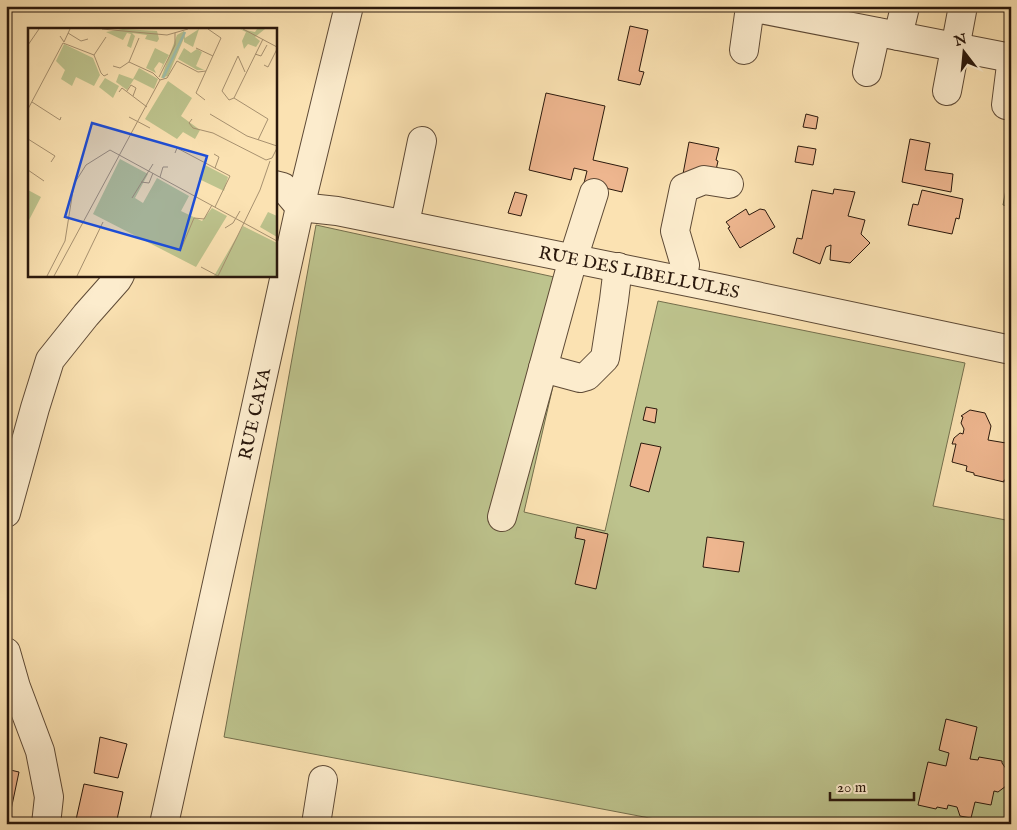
<svg xmlns="http://www.w3.org/2000/svg" width="1017" height="830" font-family="'IM FELL English',serif">
  <style>
    .green { fill: #bdc38d; stroke: #746e4c }
    .building { fill: #eeb68f; stroke: #2a180c }
    .lines { fill: none; stroke-linecap: round; stroke-linejoin: round }
    .minor-casing { stroke: #5e4a36; stroke-width: 30 }
    .minor { stroke: #fceccd; stroke-width: 28 }
    .labels { text-anchor: middle; stroke-width: 4.5; stroke-linejoin: round; paint-order: stroke }
    .street-label { font-size: 18px; fill: #2a180c; stroke: #fceccd }
    .inset-river { fill: none; stroke: #9fbeab; stroke-width: 2.5 }
    .inset-road { fill: none; stroke: #a79170; stroke-width: 1 }
    .view { fill: #1d4ed8; fill-opacity: 0.15; stroke: #1d4ed8; stroke-width: 2.5 }
    .inset-edge { fill: none; stroke: #2a180c; stroke-width: 2.5 }
  </style>
  <rect width="100%" height="100%" fill="#fbe2b2"/>
  <filter id="stains"><feTurbulence type="fractalNoise" baseFrequency=".004" numOctaves="4"/><feColorMatrix values="0 0 0 0 .2 0 0 0 0 .09 0 0 0 0 .02 0 0 0 .5 -.17"/></filter>
  <radialGradient id="worn" r=".72"><stop offset=".6" stop-color="#630" stop-opacity="0"/><stop offset="1" stop-color="#630" stop-opacity=".3"/></radialGradient>
  <path class="green" d="M 1011,163 L 1011,207 L 1003,205 Z
    M 316,225 L 577,282 L 524,512 L 605,531 L 658,301 L 965,363 L 933,506 L 1011,521 L 1011,824 L 681,824 L 224,737 Z"/>
  <path class="building" d="M 630,26 L 648,30 L 639,71 L 644,72 L 640,85 L 618,80 Z
    M 546,93 L 605,106 L 593,160 L 628,168 L 622,192 L 584,183 L 587,171 L 574,168 L 571,180 L 529,170 Z
    M 806,114 L 818,117 L 816,129 L 803,127 Z
    M 910,139 L 930,143 L 925,170 L 953,174 L 951,192 L 902,182 Z
    M 689,142 L 719,148 L 716,160 L 718,161 L 716,170 L 683,174 Z
    M 798,146 L 816,149 L 813,165 L 795,162 Z
    M 834,189 L 855,192 L 848,216 L 865,220 L 861,234 L 870,243 L 850,263 L 830,260 L 831,245 L 826,247 L 820,264 L 793,253 L 797,238 L 802,239 L 812,190 L 833,194 Z
    M 922,190 L 963,199 L 959,219 L 956,218 L 952,234 L 908,225 L 913,204 L 918,205 Z
    M 515,192 L 527,195 L 521,216 L 508,213 Z
    M 746,209 L 749,215 L 760,209 L 765,210 L 775,227 L 740,248 L 728,228 L 730,227 L 726,222 Z
    M 646,407 L 657,409 L 655,423 L 643,420 Z
    M 970,410 L 985,413 L 991,426 L 988,440 L 1006,443 L 1009,428 L 1011,427 L 1011,481 L 1004,480 L 1004,482 L 974,475 L 974,473 L 966,471 L 967,466 L 952,462 L 956,444 L 952,444 L 954,438 L 960,433 L 963,434 L 964,429 L 961,423 L 963,417 L 961,416 Z
    M 641,443 L 661,447 L 649,492 L 630,486 Z
    M 577,527 L 608,534 L 596,589 L 575,584 L 585,540 L 575,538 Z
    M 707,537 L 744,542 L 739,572 L 703,567 Z
    M 946,719 L 977,727 L 970,759 L 978,760 L 979,757 L 1002,761 L 1002,763 L 1009,773 L 1006,786 L 998,792 L 994,791 L 991,805 L 975,802 L 971,818 L 960,816 L 957,807 L 948,805 L 947,809 L 937,807 L 936,809 L 918,805 L 928,762 L 946,766 L 949,753 L 939,750 Z
    M 100,737 L 127,744 L 118,778 L 94,773 Z
    M 6,769 L 19,772 L 8,824 L 6,824 Z
    M 84,784 L 123,792 L 116,824 L 75,824 Z"/>
  <g class="lines">
    <g class="minor-casing">
      <g id="minor">
        <path d="M 898,36 L 905,7"/>
        <path d="M 744,50 L 750,7 L 1011,58"/>
        <path d="M 867,72 L 876,32"/>
        <path d="M 947,91 L 963,6"/>
        <path d="M 1006,105 L 1011,65"/>
        <path id="s1" d="M 275,185 L 283,187 L 300,207 L 337,211 L 723,289 L 1011,350"/>
        <path d="M 404,224 L 408,209 L 422,141"/>
        <path d="M 682,280 L 685,265 L 675,231 L 684,188 L 704,180 L 729,184"/>
        <path d="M 543,368 L 580,378 L 587,376 L 605,358 L 614,300 L 618,267"/>
        <path d="M 6,513 L 35,408 L 50,360 L 86,315 L 117,280 L 120,275"/>
        <path d="M 502,517 L 573,259 L 594,193"/>
        <path d="M 6,652 L 16,687 L 40,751 L 49,797 L 46,824"/>
        <path id="s2" d="M 164,824 L 300,207 L 349,6"/>
        <path d="M 316,824 L 323,780"/>
      </g>
    </g>
    <use href="#minor" class="minor"/>
  </g>
  <g class="labels">
    <g class="street-label">
      <text dy="6" stroke="none"><textPath href="#s1" startOffset="380">RUE DES LIBELLULES</textPath></text>
      <text dy="6" stroke="none"><textPath href="#s2" startOffset="420">RUE CAYA</textPath></text>
    </g>
  </g>
  <g transform="translate(28 28)">
    <rect width="249" height="249" fill="#fbe2b2"/>
    <path d="M 95,1 L 129,3 L 131,11 L 129,14 L 117,11 L 119,7 L 104,5 L 107,8 L 103,20 L 99,18 L 103,6 L 99,5 L 95,12 L 78,4 ZM 171,1 L 165,19 L 156,14 L 156,10 L 140,48 L 133,50 L 149,7 L 156,3 L 157,10 ZM 212,1 L 227,4 L 229,1 L 237,1 L 227,9 L 232,13 L 228,19 L 220,16 L 216,21 L 214,13 L 218,4 ZM 36,16 L 65,30 L 72,47 L 66,58 L 48,49 L 44,58 L 33,51 L 37,42 L 28,33 ZM 127,20 L 141,27 L 131,45 L 135,36 L 131,34 L 126,41 L 128,45 L 118,40 ZM 156,20 L 163,25 L 169,21 L 174,24 L 168,38 L 176,42 L 169,42 L 150,31 ZM 111,40 L 130,51 L 126,61 L 106,51 L 99,62 L 88,54 L 91,46 L 105,51 ZM 77,50 L 91,58 L 85,70 L 71,59 ZM 140,53 L 164,70 L 153,88 L 172,102 L 167,111 L 155,104 L 149,111 L 117,91 ZM 92,131 L 120,146 L 107,170 L 115,175 L 129,150 L 161,168 L 153,183 L 174,193 L 184,180 L 199,188 L 168,239 L 65,186 ZM 177,137 L 200,149 L 196,163 L 171,151 ZM 0,162 L 13,169 L 0,194 ZM 240,184 L 249,188 L 249,209 L 232,199 ZM 215,198 L 249,215 L 249,248 L 186,248 Z" fill="#bdc38d"/>
    <path class="inset-river" d="M 135,50 L 157,4"/>
    <path class="inset-road" d="M 74,1 L 139,7 L 160,1M 215,1 L 249,19M 40,5 L 53,13 L 60,11M 32,8 L 36,14 L 42,1M 0,17 L 11,1M 168,20 L 185,28M 227,26 L 233,28 L 239,17M 66,27 L 73,45 L 76,48 L 80,46M 236,37 L 240,39 L 249,21M 85,38 L 92,40 L 101,34M 131,49 L 147,17 L 147,5M 132,52 L 139,50 L 149,33 L 170,44 L 178,43 L 193,10 L 180,1M 99,63 L 103,57 L 108,60 L 105,68M 91,64 L 94,60 L 119,79M 206,70 L 201,72 L 194,63 L 210,28 L 217,44M 177,72 L 168,65 L 178,43M 4,74 L 32,92 L 33,89M 0,81 L 35,15 L 66,27 L 78,9M 182,86 L 219,108 L 249,118M 101,89 L 122,100M 164,91 L 161,95 L 165,100 L 185,105 L 238,132 L 244,130 L 249,120M 0,111 L 27,128 L 23,134M 230,112 L 240,91 L 206,70 L 235,11M 147,125 L 149,120 L 202,148 L 187,179M 186,126 L 191,129 L 187,140M 0,142 L 16,153M 132,149 L 135,139 L 140,139M 113,154 L 121,155 L 125,145M 104,170 L 125,136M 197,200 L 205,195 L 212,183M 153,221 L 166,190 L 176,191 L 184,177M 173,239 L 190,248M 19,248 L 37,213 L 46,156 L 58,137 L 82,122 L 249,213M 26,248 L 132,52 L 125,45 L 101,34 L 111,10M 49,248 L 75,194M 190,248 L 232,162 L 242,133"/>
    <path class="view" d="M 64,95 L 179,128 L 152,222 L 37,189 Z"/>
    <rect width="249" height="249" class="inset-edge"/>
  </g>
  <rect width="1017" height="830" fill="none" stroke="#fbe2b2" stroke-width="25"/>
  <rect x="8" y="8" width="1002" height="815" fill="none" stroke="#2a180c" stroke-width="2.5"/>
  <rect x="12" y="12" width="992" height="805" fill="none" stroke="#2a180c"/>
  <g transform="translate(964 52) rotate(344)" stroke="#fceccd" stroke-width="4" paint-order="stroke">
  <path d="M0-4L9 19L0 12L-9 19Z" fill="#2a180c"/>
  <text y="-8" font-size="14" font-weight="bold" text-anchor="middle" fill="#2a180c">N</text>
  </g>
  <path d="M830 792v8h84v-8" fill="none" stroke="#2a180c" stroke-width="2.5"/>
  <text x="837" y="792" font-size="15" fill="#2a180c" stroke="#fceccd" stroke-width="4" paint-order="stroke">20 m</text>
  <rect width="100%" height="100%" filter="url(#stains)"/>
  <rect width="100%" height="100%" fill="url(#worn)"/>
</svg>
